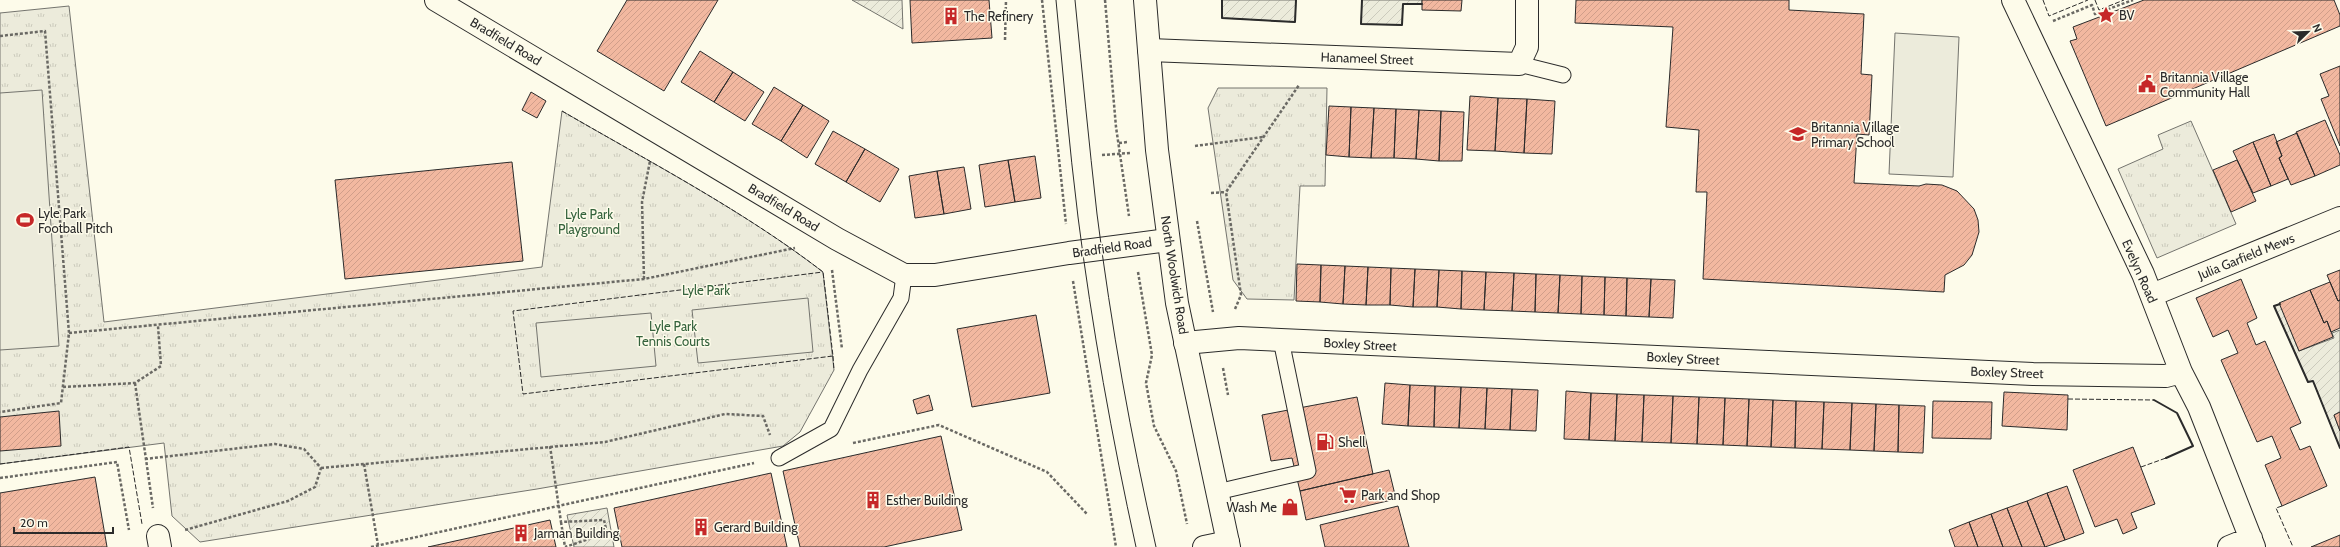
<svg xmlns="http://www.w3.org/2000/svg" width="2340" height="547" font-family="Cabin,sans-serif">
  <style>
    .grass { fill: url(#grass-tufts); stroke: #74746e }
    .garden { fill: url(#garden-furrows); stroke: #74746e }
    .pitch { fill: #ecebdb; stroke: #74746e }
    .building { fill: url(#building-hatch); stroke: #2b2b2b }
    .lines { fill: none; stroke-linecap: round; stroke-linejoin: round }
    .lane-casing { stroke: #2b2b2b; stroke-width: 17 }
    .street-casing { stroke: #2b2b2b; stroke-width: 24 }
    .primary-casing { stroke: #2b2b2b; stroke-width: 24 }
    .path { stroke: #6a6964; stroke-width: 2.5; stroke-dasharray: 3 2; stroke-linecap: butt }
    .lane { stroke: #fdfbea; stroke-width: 15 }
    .street { stroke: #fdfbea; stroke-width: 22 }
    .primary { stroke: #fdfbea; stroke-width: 22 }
    .tram { stroke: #2b2b2b; stroke-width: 1 }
    .fence { stroke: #2b2b2b; stroke-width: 1; stroke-dasharray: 5 2; stroke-linecap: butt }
    .wall { stroke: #2b2b2b; stroke-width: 2 }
    .labels { text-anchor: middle; stroke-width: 3; stroke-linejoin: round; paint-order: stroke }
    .poi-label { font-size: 13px; fill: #2b2b2b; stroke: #fdfbea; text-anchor: start }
    .street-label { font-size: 13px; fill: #2b2b2b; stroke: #fdfbea }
    .park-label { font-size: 13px; fill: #34623c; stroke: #fdfbea }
  </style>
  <defs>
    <pattern id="grass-tufts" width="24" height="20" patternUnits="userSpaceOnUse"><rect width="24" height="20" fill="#ecebdb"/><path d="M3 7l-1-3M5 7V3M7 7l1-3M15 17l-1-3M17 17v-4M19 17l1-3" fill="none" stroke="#cbcabc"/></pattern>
    <pattern id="garden-furrows" width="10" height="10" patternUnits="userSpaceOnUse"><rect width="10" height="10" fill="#ecebdb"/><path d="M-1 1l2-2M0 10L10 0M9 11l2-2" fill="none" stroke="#cbcabc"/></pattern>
    <pattern id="building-hatch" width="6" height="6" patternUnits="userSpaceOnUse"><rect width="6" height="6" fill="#f2b8a0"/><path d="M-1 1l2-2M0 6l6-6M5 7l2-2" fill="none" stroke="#d09e8a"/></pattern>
  </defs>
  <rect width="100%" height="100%" fill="#fdfbea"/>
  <path class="grass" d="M 69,6 L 104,322 L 542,267 L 562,111 C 648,161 744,211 823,272 L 834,370 L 800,432 L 783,446 L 537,489 L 200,542 L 172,516 L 164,443 L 0,464 L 0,13 Z
    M 1218,88 L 1327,88 L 1325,186 L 1300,186 L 1294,300 L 1247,299 L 1233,280 L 1208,108 Z
    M 2191,121 L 2236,224 L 2157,258 L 2118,169 L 2163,149 L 2158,135 Z"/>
  <path class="garden" d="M 852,0 L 902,0 L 903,29 Z
    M 1222,0 L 1296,0 L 1295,22 L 1222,18 Z
    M 1362,0 L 1422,0 L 1422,4 L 1403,4 L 1402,25 L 1361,24 Z
    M 2280,304 L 2299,351 L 2334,338 L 2332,333 L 2340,330 L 2340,412 L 2334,415 L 2340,431 L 2340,448 L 2313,381 L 2308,382 L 2274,306 Z
    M 607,508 L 614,547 L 574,547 L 567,515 Z"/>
  <path class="pitch" d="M 1895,33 L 1959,37 L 1953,177 L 1889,174 Z
    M 42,90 L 59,346 L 0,350 L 0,93 Z
    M 808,298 L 813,352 L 698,363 L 692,310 Z
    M 651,313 L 656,366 L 541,377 L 536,323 Z"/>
  <path class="building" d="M 627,0 L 718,0 L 664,91 L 597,51 Z
    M 910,0 L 989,0 L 992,38 L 912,43 Z
    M 1422,0 L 1462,0 L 1461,11 L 1422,10 Z
    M 1576,0 L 1789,0 L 1789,10 L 1864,14 L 1861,74 L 1872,75 L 1869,135 L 1857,134 L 1854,183 L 1919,186 L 1926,184 L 1942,185 L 1957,191 L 1974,209 L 1978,220 L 1979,232 L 1972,255 L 1964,265 L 1945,275 L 1944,292 L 1703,279 L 1707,192 L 1696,192 L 1699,130 L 1666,127 L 1673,27 L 1575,23 Z
    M 2144,0 L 2334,0 L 2340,15 L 2340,26 L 2106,126 L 2070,41 L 2077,39 L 2073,27 Z
    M 700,51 L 733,72 L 714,102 L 681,82 Z
    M 2340,66 L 2340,146 L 2321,99 L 2329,96 L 2320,74 Z
    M 733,72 L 764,92 L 745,121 L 714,102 Z
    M 774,87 L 803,105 L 781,141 L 752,124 Z
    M 531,92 L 546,101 L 537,118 L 522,110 Z
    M 1470,96 L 1498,98 L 1495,151 L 1467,150 Z
    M 1498,98 L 1527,99 L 1524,153 L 1495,151 Z
    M 1527,99 L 1555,101 L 1552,154 L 1524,153 Z
    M 803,105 L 829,121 L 807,158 L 781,141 Z
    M 1329,106 L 1351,107 L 1349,157 L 1326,155 Z
    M 1351,107 L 1374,108 L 1371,158 L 1349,157 Z
    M 1374,108 L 1396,109 L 1394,158 L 1371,158 Z
    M 1396,109 L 1419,110 L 1416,159 L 1394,158 Z
    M 1419,110 L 1441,111 L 1439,161 L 1416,159 Z
    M 1441,111 L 1464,112 L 1462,161 L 1439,161 Z
    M 2325,120 L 2340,155 L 2340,165 L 2315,176 L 2296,132 Z
    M 833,131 L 865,149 L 846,182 L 815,164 Z
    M 2297,133 L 2315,176 L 2291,185 L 2279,158 L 2282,156 L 2276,142 Z
    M 2274,134 L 2282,156 L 2279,158 L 2288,179 L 2271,186 L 2253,142 Z
    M 2253,142 L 2271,186 L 2253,193 L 2233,151 Z
    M 865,149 L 899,169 L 880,202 L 846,182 Z
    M 1035,156 L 1041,198 L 1015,202 L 1008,160 Z
    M 1008,160 L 1015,202 L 985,207 L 979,165 Z
    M 2237,160 L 2256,201 L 2231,212 L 2213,170 Z
    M 512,162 L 523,261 L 345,279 L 335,180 Z
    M 964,167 L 971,209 L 944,214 L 937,171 Z
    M 937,171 L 944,214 L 915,218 L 909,176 Z
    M 1297,264 L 1321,265 L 1320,302 L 1296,301 Z
    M 1321,265 L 1345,266 L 1343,304 L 1320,302 Z
    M 1345,266 L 1368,267 L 1366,305 L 1343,304 Z
    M 1368,267 L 1391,268 L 1390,305 L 1366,305 Z
    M 1391,268 L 1415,269 L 1413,307 L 1390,305 Z
    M 1415,269 L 1439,270 L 1437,307 L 1413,307 Z
    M 1439,270 L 1462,271 L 1461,309 L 1437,307 Z
    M 2340,270 L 2340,300 L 2338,301 L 2327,275 Z
    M 1462,271 L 1486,272 L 1484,310 L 1461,309 Z
    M 1486,272 L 1514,273 L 1512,311 L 1484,310 Z
    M 1514,273 L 1536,274 L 1535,312 L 1512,311 Z
    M 1536,274 L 1560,275 L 1558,313 L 1535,312 Z
    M 1560,275 L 1582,276 L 1581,314 L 1558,313 Z
    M 1582,276 L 1605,277 L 1604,315 L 1581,314 Z
    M 1605,277 L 1627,278 L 1626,316 L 1604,315 Z
    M 1627,278 L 1651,279 L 1649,317 L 1626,316 Z
    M 1651,279 L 1675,280 L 1673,318 L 1649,317 Z
    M 2241,279 L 2257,318 L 2247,323 L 2256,345 L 2265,341 L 2301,423 L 2290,428 L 2300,450 L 2310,446 L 2327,486 L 2282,506 L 2265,465 L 2281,458 L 2272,436 L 2257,442 L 2221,360 L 2238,353 L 2228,330 L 2213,337 L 2196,298 Z
    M 2330,282 L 2338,301 L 2340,300 L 2340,328 L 2331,332 L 2327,321 L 2324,323 L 2310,290 Z
    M 2310,290 L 2324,323 L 2327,321 L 2333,337 L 2299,351 L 2279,303 Z
    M 1036,315 L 1050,393 L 972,407 L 957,329 Z
    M 1385,383 L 1410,385 L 1408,426 L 1382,424 Z
    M 1410,385 L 1435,386 L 1434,427 L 1408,426 Z
    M 1435,386 L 1461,387 L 1459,428 L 1434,427 Z
    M 1461,387 L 1487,388 L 1485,429 L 1459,428 Z
    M 1487,388 L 1512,389 L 1510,430 L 1485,429 Z
    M 1512,389 L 1538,390 L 1536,431 L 1510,430 Z
    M 1566,391 L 1591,393 L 1589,440 L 1564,439 Z
    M 2004,392 L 2068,395 L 2067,430 L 2002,426 Z
    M 1591,393 L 1617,394 L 1615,441 L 1589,440 Z
    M 1617,394 L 1644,395 L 1642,442 L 1615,441 Z
    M 929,395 L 933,410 L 917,414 L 913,400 Z
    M 1644,395 L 1673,396 L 1671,443 L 1642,442 Z
    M 1673,396 L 1699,397 L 1697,444 L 1671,443 Z
    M 1357,397 L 1373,474 L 1300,491 L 1292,458 L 1271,461 L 1262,415 Z
    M 1699,397 L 1725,398 L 1723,445 L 1697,444 Z
    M 1725,398 L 1749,399 L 1747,446 L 1723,445 Z
    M 1749,399 L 1773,400 L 1771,447 L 1747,446 Z
    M 1773,400 L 1796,401 L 1795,448 L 1771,447 Z
    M 1796,401 L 1824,402 L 1822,449 L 1795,448 Z
    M 1933,401 L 1992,402 L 1991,439 L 1932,438 Z
    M 1824,402 L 1852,403 L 1850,450 L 1822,449 Z
    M 1852,403 L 1876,404 L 1874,451 L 1850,450 Z
    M 1876,404 L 1899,405 L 1898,452 L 1874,451 Z
    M 1899,405 L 1925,406 L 1923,453 L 1898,452 Z
    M 59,411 L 61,446 L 0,451 L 0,417 Z
    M 2340,412 L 2340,431 L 2334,415 Z
    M 941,436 L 962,530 L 884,547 L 800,547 L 783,471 Z
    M 2133,447 L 2155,504 L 2131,513 L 2137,528 L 2123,534 L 2117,519 L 2095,527 L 2073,470 Z
    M 1389,470 L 1396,499 L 1306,520 L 1300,491 Z
    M 771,473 L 787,547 L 622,547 L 614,508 Z
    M 95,477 L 107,547 L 0,547 L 0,493 Z
    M 2067,486 L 2084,533 L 2065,540 L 2047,493 Z
    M 2047,493 L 2065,540 L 2045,547 L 2027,501 Z
    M 2027,501 L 2045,547 L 2022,547 L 2007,508 Z
    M 1398,506 L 1409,547 L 1325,547 L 1320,525 Z
    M 2007,508 L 2022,547 L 2003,547 L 1991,514 Z
    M 1991,514 L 2003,547 L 1978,547 L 1969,522 Z
    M 550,520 L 556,547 L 428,547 Z
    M 1969,522 L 1978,547 L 1955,547 L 1949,530 Z
    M 2340,535 L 2340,547 L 2311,547 Z"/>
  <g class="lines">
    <g class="lane-casing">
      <path id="lane" d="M 1519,64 L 1563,75
        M 779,458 L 831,429 L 860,370 L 901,298 L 904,275
        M 1217,492 L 1308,471 L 1281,340"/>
    </g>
    <g class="street-casing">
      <path id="street" d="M 436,0 L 837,239 L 904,275 L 935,275 L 1069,253 L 1168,240
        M 2013,0 L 2143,274 L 2181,372 L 2199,407 L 2254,547
        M 1149,50 L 1519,64 L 1527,47 L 1527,0
        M 2152,295 L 2340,218
        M 1185,343 L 1239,338 L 2033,374 L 2166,376 L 2181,372
        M 158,536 L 160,547
        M 1204,547 L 1228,542
        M 2229,547 L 2251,538"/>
    </g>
    <g class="primary-casing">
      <path id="primary" d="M 1145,0 L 1157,150 L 1177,303 L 1229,547"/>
    </g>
    <path class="path" d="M 1042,0 L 1066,224
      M 1105,0 L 1116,127 L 1129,216
      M 2053,21 L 2092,5 L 2095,14 L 2133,0
      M 0,36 L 45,31 L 69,333 L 61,403 L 0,412
      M 1005,40 L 1006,0
      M 1119,143 L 1128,142
      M 1195,146 L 1263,137
      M 1102,155 L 1130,153
      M 1211,193 L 1226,192
      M 1197,221 L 1213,312
      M 832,270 L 842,349
      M 1138,272 L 1152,355 L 1146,383 L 1154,426 L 1176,471 L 1187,524
      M 644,279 L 642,202 L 650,161
      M 1073,281 L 1116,547
      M 1235,309 L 1241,295 L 1226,192 L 1299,85
      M 69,333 L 644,279 L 795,248
      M 1223,368 L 1228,395
      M 135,383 L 153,508
      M 63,387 L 135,383 L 161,366 L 158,326
      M 853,443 L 939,425 L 1047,472 L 1087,514
      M 550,446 L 561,522 L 604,520 L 607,533 L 565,547
      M 145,459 L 275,444 L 304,449 L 321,468 L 315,487 L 288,501 L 185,530
      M 364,464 L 378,545
      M 321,468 L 605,442 L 725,414 L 763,416 L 770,435
      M 0,478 L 117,462 L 129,530
      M 561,522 L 565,547
      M 371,547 L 754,463"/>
    <use href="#lane" class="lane"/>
    <use href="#street" class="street"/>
    <use href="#primary" class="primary"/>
    <path class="tram" d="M 1056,0 C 1063,72 1069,145 1078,217 C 1092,327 1112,438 1136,547
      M 1075,0 C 1082,71 1089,143 1097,214 C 1111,325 1131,437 1156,547"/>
    <path class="fence" d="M 2043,0 L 2049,16 L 2088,0
      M 2095,0 L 2099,10 L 2124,0
      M 562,111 C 648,161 744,211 823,272 L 833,356 L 523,394 L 513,311 L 823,272
      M 833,356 L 834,370
      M 2068,399 L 2154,400
      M 0,464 L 129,447 L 142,524
      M 2141,467 L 2166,458
      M 2282,506 L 2276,508 L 2293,547"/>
    <path class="wall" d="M 1222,0 L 1222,18 L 1295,22 L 1296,0
      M 1362,0 L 1361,24 L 1402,25 L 1403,4 L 1422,4
      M 2280,304 L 2274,306 L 2308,382 L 2313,381 L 2340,448
      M 2154,400 L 2177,413 L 2193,446 L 2166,458"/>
  </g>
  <defs>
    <g id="sight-bare" transform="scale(1.38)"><path d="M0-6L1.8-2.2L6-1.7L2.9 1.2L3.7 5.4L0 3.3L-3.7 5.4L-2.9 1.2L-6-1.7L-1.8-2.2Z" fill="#c62828" stroke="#fdfbea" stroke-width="2.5" paint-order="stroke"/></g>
    <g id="building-bare" transform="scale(1.38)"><path d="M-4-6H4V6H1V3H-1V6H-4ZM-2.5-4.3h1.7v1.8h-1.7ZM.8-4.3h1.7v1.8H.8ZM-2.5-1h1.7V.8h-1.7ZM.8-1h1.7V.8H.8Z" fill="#c62828" stroke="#fdfbea" stroke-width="2.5" paint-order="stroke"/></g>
    <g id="civic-bare" transform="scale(1.38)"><path d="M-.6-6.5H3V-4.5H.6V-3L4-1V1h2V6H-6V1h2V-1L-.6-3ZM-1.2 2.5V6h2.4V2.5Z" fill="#c62828" stroke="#fdfbea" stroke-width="2.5" paint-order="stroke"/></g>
    <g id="school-bare" transform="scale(1.38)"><path d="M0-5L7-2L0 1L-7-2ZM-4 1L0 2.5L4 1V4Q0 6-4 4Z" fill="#c62828" stroke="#fdfbea" stroke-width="2.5" paint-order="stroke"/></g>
    <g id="stadium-bare" transform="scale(1.38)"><path d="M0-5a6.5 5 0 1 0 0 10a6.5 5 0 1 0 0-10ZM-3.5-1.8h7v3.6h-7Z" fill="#c62828" stroke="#fdfbea" stroke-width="2.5" paint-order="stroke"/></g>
    <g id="fuel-bare" transform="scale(1.38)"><path d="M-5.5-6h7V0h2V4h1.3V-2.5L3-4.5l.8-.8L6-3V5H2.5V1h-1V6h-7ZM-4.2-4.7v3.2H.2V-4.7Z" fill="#c62828" stroke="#fdfbea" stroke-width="2.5" paint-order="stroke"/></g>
    <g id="supermarket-bare" transform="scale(1.38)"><path d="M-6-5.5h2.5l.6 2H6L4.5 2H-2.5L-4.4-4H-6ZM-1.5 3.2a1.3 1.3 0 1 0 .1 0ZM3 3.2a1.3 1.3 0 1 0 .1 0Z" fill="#c62828" stroke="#fdfbea" stroke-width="2.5" paint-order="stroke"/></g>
    <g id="shop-bare" transform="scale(1.38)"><path d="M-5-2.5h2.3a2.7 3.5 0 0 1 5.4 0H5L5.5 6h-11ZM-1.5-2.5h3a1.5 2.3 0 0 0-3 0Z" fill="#c62828" stroke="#fdfbea" stroke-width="2.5" paint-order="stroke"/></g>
  </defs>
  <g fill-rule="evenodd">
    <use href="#sight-bare" x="2106" y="15"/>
    <use href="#building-bare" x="951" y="16"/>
    <use href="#civic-bare" x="2147" y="84"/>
    <use href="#school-bare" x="1798" y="134"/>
    <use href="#stadium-bare" x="25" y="220"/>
    <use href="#fuel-bare" x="1325" y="442"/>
    <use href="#supermarket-bare" x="1348" y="495"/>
    <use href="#building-bare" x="873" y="500"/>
    <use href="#shop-bare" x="1290" y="507"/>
    <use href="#building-bare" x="701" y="527"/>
    <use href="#building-bare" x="521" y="533"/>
  </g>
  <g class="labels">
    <g class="poi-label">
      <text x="2119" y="20">BV</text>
      <text x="964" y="21">The Refinery</text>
      <text x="2160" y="82">Britannia Village<tspan x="2160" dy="15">Community Hall</tspan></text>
      <text x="1811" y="132">Britannia Village<tspan x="1811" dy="15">Primary School</tspan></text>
      <text x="38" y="218">Lyle Park<tspan x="38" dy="15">Football Pitch</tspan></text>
      <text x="1338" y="447">Shell</text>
      <text x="1361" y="500">Park and Shop</text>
      <text x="886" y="505">Esther Building</text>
      <text x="1277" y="512" text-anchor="end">Wash Me</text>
      <text x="714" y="532">Gerard Building</text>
      <text x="534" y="538">Jarman Building</text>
    </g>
    <g class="street-label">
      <text transform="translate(506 41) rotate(31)" y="5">Bradfield Road</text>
      <text transform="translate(1367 58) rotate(2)" y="5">Hanameel Street</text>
      <text transform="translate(784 207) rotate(31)" y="5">Bradfield Road</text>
      <text transform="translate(1112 247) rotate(-8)" y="5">Bradfield Road</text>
      <text transform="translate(2246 256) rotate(-22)" y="5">Julia Garfield Mews</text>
      <text transform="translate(2140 271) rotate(66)" y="5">Evelyn Road</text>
      <text transform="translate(1175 275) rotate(81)" y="5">North Woolwich Road</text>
      <text transform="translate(1360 344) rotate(3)" y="5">Boxley Street</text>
      <text transform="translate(1683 358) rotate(3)" y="5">Boxley Street</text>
      <text transform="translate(2007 372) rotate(2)" y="5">Boxley Street</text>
    </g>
    <g class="park-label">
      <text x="589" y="219">Lyle Park<tspan x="589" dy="15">Playground</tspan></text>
      <text x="706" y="295">Lyle Park</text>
      <text x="673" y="331">Lyle Park<tspan x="673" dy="15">Tennis Courts</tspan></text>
    </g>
  </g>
  <g transform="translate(2308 32) rotate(67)" stroke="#fdfbea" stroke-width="3" paint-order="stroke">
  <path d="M0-3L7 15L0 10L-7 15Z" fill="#2b2b2b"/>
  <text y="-6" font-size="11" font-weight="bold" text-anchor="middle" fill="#2b2b2b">N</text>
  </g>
  <path d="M14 527v6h99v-6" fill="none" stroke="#2b2b2b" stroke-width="2"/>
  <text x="20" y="527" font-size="12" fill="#2b2b2b" stroke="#fdfbea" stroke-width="3" paint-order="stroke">20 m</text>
</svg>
